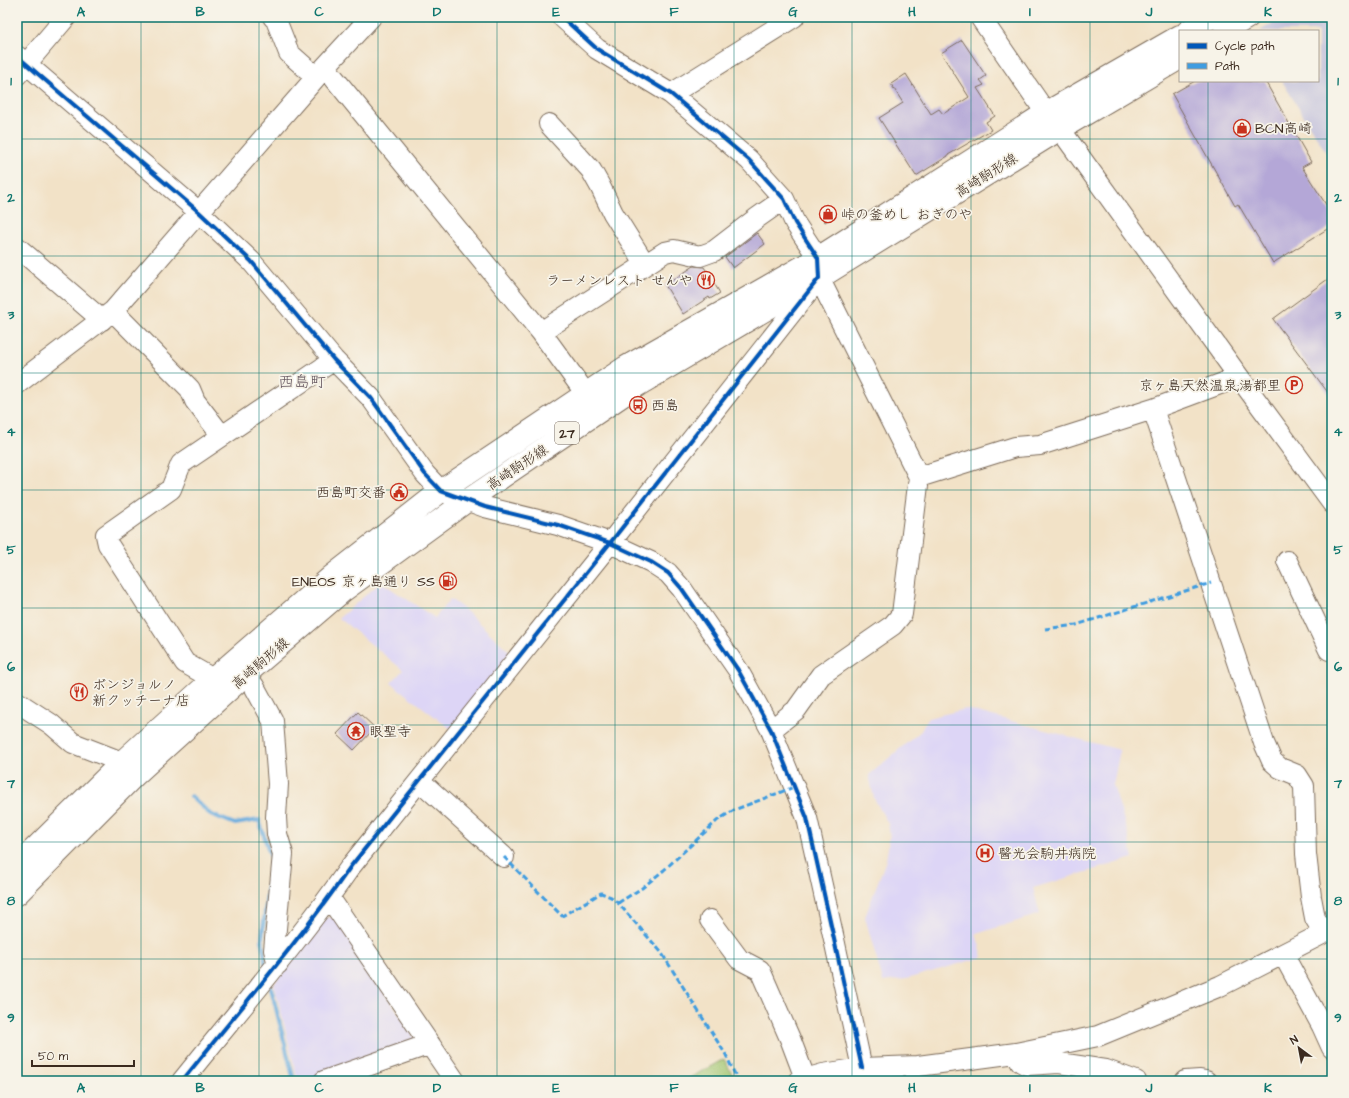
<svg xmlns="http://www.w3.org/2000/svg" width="1349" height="1098" font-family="'Architects Daughter','Klee One',sans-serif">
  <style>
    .built { fill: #ddd5f6 }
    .industrial { fill: #c2c1dc }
    .green { fill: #a1c46e; stroke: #6e7746 }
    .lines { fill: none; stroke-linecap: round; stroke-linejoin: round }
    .stream { stroke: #6baddf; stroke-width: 4 }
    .building { fill: #b4a7d7 }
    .minor-casing { stroke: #7b6a59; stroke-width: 22 }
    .major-casing { stroke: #7b6a59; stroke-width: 24 }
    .minor { stroke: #fff; stroke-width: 20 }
    .major { stroke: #fff; stroke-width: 22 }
    .quiet { stroke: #3f9ce0; stroke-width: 3; stroke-dasharray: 6 3; stroke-linecap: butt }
    .cycleway-casing { stroke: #f7f3e8; stroke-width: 6 }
    .cycleway { stroke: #0057b8; stroke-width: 4 }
    .grid { fill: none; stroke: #0f766e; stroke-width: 1; stroke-opacity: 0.55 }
    .labels { text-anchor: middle; stroke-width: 3.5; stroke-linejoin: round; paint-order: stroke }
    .shield { fill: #f7f3e8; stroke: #73665b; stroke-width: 1 }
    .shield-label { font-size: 13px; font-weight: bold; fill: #3b2a1e }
    .poi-label { font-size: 14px; fill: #3b2a1e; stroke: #f7f3e8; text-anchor: start }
    .street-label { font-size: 14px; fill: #3b2a1e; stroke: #f7f3e8 }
    .quarter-label { font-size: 16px; fill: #65565f; stroke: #f7f3e8 }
    .neatline { fill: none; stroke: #0f766e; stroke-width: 1.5 }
    .grid-label { font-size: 13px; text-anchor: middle; font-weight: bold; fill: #0f766e }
  </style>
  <rect width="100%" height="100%" fill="#f7f3e8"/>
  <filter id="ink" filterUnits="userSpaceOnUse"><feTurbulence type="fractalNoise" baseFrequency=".025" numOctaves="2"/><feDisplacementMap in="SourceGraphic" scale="8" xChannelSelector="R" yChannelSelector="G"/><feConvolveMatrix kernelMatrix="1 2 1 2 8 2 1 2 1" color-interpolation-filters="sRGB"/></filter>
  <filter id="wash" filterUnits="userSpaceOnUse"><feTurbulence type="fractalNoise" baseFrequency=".012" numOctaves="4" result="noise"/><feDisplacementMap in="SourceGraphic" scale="16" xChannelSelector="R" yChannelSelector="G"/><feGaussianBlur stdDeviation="0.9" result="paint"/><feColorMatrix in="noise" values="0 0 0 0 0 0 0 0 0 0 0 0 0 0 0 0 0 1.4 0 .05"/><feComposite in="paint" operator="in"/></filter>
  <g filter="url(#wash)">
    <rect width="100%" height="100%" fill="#f2e2c7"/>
    <path class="built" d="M 381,582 L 435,618 L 450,599 L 464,609 L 512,654 L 451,729 L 391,683 L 403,670 L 339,618 Z
      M 966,709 L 1120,750 L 1113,785 L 1127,830 L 1133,858 L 1033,888 L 1040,914 L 976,934 L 983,957 L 906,979 L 883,982 L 865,917 L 886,860 L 890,836 L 888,824 L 874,798 L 869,775 L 921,731 L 928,718 Z
      M 335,917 L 418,1043 L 308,1081 L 298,1081 L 274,984 L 326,918 Z"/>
    <path class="industrial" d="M 1283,17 L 1332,17 L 1332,162 L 1282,81 L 1318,81 L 1318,31 L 1260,31 Z"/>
    <path class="green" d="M 724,1059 L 736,1081 L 684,1081 Z"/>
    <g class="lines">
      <path class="stream" d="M 191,796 L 210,814 L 235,824 L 259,820 L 271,858 L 262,939 L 266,968
        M 270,984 L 294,1081"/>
    </g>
    <g id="blocks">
      <path class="building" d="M 962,40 L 986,76 L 980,80 L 984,85 L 977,88 L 995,116 L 986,122 L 991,130 L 948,155 L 948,156 L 916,176 L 879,118 L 903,103 L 891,84 L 906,74 L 931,114 L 939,109 L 943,114 L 969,97 L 941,53 Z
        M 1195,81 L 1265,81 L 1311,162 L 1302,167 L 1332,214 L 1332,226 L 1273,263 L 1238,204 L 1235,206 L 1172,94 Z
        M 830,206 L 835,216 L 825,222 L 820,213 Z
        M 757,233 L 765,244 L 733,268 L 725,257 Z
        M 694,266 L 704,267 L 720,293 L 710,299 L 709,297 L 683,314 L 665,285 Z
        M 1332,276 L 1332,398 L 1273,319 Z
        M 358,712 L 375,728 L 354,750 L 337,734 Z"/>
    </g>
  </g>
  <g filter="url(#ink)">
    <use href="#blocks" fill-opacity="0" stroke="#7b6a59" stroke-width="1"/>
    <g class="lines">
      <g class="minor-casing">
        <path id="minor" d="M 273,17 L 276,20 L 289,53 L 307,69 L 317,76
          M 980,17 L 1046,113 L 1060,129 L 1239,377 L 1332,503
          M 17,56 L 199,212 L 251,261 L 334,360 L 371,398 L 425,474 L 441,491 L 485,507 L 558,525 L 610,543 L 651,562 L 668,573 L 682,589 L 738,670 L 771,730 L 807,818 L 832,930 L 862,1068
          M 325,67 L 541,332 L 586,394
          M 17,75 L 66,17
          M 671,94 L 794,17
          M 549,124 L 591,170 L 600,186 L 613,213 L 645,264
          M 17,247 L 102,320
          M 113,311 L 190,389 L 195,401 L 222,436
          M 541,332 L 665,252 L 674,250 L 700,256 L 714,251 L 757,218 L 784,199
          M 17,384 L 113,311 L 325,67 L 371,17
          M 1153,409 L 1264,743 L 1272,761 L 1280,768 L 1297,775 L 1304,786 L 1306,854 L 1311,897 L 1315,918 L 1324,933
          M 919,477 L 1015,447 L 1040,445 L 1153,409 L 1239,377
          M 1287,561 L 1329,650 L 1332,649
          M 245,675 L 254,686 L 273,721 L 278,784 L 276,817 L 277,834 L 283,854 L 274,950 L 278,964
          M 213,679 L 185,663 L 108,544 L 106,535 L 171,489 L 181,464 L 334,360
          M 17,702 L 51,724 L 73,743 L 122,762
          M 771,730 L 796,710 L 821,675 L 893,625 L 902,614 L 919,477 L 819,278
          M 420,781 L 504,857
          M 329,897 L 455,1081
          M 710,920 L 739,959 L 760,970 L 791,1041 L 805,1078
          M 1283,954 L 1322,1026 L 1332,1048
          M 1016,1053 L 1021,1062 L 1027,1065 L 1059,1063 L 1106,1070 L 1136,1081
          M 182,1081 C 239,1010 299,941 351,866 L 610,543 L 819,278 L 818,258 L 795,223 L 784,199 L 749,160 L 671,94 L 597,49 L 562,17
          M 324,1081 L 430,1044
          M 798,1081 L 823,1074 L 862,1068 L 918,1066 L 1016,1053 L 1098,1036 L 1220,986 L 1324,933 L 1332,931
          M 1185,1081 L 1200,1080 L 1206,1081"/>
      </g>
      <g class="major-casing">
        <path id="major" d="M 1188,31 L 1212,17
          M 1225,31 L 1248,17
          M 17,866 L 122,762 L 213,679 L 331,577 L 441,491 L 626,367 L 818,258 L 1046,113 L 1180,36
          M 17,894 L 135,775 L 245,675 L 344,590 L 468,500 L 638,385 L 819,278 L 1060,129 L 1180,58"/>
      </g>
      <use href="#minor" class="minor"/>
      <use href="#major" class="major"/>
      <path class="quiet" d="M 1045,629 L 1076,625 L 1211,583
        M 504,857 L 562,916 L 601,893 L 611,897 L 618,903 L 661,952 L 726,1055 L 738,1081
        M 618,903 L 642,888 L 664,870 L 718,820 L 734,810 L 794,787"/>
      <g class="cycleway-casing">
        <path id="cycleway" d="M 17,56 L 199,212 L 251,261 L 334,360 L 371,398 L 425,474 L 441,491 L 485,507 L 558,525 L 610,543 L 651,562 L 668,573 L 682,589 L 738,670 L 771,730 L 807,818 L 832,930 L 862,1068
          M 182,1081 C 239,1010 299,941 351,866 L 610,543 L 819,278 L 818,258 L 795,223 L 784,199 L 749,160 L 671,94 L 597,49 L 562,17"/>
      </g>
      <use href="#cycleway" class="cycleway"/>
    </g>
  </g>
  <path class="grid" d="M 141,17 L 141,1081M 259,17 L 259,1081M 378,17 L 378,1081M 497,17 L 497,1081M 615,17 L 615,1081M 734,17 L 734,1081M 852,17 L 852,1081M 971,17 L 971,1081M 1090,17 L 1090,1081M 1208,17 L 1208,31M 1208,81 L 1208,1081M 17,139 L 1332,139M 17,256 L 1332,256M 17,373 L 1332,373M 17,490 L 1332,490M 17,608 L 1332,608M 17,725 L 1332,725M 17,842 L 1332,842M 17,959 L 1332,959"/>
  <defs>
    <g id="shop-ring" transform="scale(0.9)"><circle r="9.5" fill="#f7f3e8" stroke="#c8321e" stroke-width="1.5"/><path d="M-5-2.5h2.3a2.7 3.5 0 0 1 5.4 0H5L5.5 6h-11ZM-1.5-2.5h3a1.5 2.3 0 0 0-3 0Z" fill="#c8321e"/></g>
    <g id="restaurant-ring" transform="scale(0.9)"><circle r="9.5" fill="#f7f3e8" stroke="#c8321e" stroke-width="1.5"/><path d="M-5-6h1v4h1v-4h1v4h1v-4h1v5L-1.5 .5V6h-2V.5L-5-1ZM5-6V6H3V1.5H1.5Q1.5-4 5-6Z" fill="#c8321e"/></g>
    <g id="parking-ring" transform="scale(0.9)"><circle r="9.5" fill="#f7f3e8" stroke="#c8321e" stroke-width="1.5"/><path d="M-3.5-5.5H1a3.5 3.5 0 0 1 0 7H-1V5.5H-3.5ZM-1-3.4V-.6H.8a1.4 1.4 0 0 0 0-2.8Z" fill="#c8321e"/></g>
    <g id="bus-ring" transform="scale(0.9)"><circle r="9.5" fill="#f7f3e8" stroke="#c8321e" stroke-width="1.5"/><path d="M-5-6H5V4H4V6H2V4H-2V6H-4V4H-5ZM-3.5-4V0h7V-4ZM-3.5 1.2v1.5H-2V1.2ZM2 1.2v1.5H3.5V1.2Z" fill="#c8321e"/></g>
    <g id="civic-ring" transform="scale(0.9)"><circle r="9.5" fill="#f7f3e8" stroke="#c8321e" stroke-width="1.5"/><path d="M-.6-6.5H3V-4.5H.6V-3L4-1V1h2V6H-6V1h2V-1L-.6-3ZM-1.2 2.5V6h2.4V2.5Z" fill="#c8321e"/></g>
    <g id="fuel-ring" transform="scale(0.9)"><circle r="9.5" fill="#f7f3e8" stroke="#c8321e" stroke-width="1.5"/><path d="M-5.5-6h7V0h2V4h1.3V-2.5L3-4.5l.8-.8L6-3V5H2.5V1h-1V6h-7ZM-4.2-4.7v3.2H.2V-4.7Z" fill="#c8321e"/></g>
    <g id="temple-ring" transform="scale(0.9)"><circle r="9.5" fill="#f7f3e8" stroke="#c8321e" stroke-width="1.5"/><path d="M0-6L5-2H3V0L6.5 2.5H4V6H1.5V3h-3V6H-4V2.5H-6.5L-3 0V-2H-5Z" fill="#c8321e"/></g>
    <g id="hospital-ring" transform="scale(0.9)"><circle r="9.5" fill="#f7f3e8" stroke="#c8321e" stroke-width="1.5"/><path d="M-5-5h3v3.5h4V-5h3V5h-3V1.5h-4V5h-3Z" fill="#c8321e"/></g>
  </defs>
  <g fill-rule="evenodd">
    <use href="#shop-ring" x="1242" y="128"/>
    <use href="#shop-ring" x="828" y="214"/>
    <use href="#restaurant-ring" x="706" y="280"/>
    <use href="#parking-ring" x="1294" y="385"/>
    <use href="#bus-ring" x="638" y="405"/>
    <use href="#civic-ring" x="399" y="492"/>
    <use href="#fuel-ring" x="448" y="581"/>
    <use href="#restaurant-ring" x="79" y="692"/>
    <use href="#temple-ring" x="356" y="731"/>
    <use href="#hospital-ring" x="985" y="853"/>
  </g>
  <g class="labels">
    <rect class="shield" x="555" y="422" width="24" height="22" rx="3"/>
    <g class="shield-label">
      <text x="567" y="438">27</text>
    </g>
    <g class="poi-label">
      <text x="1255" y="133">BCN高崎</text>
      <text x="841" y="219">峠の釜めし おぎのや</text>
      <text x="693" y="285" text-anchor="end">ラーメンレスト せんや</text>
      <text x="1281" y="390" text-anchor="end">京ヶ島天然温泉;湯都里</text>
      <text x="651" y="410">西島</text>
      <text x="386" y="497" text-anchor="end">西島町交番</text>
      <text x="435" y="586" text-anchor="end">ENEOS 京ヶ島通り SS</text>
      <text x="92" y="689">ボンジョルノ<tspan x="92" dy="16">新クッチーナ店</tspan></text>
      <text x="369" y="736">眼聖寺</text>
      <text x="998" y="858">醫光会駒井病院</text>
    </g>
    <g class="street-label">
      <text transform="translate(986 175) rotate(-32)" y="5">高崎駒形線</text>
      <text transform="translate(517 467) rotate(-34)" y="5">高崎駒形線</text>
      <text transform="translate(260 663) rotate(-41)" y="5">高崎駒形線</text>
    </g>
    <g class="quarter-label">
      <text x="302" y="387">西島町</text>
    </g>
  </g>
  <rect width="1349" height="1098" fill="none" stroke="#f7f3e8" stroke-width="44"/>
  <rect x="1179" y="30" width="140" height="52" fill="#f7f3e8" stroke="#aca397"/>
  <rect x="1187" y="43" width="20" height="6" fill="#0057b8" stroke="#aca397"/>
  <text x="1215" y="50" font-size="12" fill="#3b2a1e">Cycle path</text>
  <rect x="1187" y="63" width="20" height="6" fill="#3f9ce0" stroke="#aca397"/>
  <text x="1215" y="70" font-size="12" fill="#3b2a1e">Path</text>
  <g transform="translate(1299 1048) rotate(328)" stroke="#f7f3e8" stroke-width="3" paint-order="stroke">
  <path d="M0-3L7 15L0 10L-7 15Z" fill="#3b2a1e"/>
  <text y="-6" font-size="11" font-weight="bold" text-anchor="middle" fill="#3b2a1e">N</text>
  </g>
  <path d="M32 1060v6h102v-6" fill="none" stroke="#3b2a1e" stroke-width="2"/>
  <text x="38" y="1060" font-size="12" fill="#3b2a1e" stroke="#f7f3e8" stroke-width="3" paint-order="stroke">50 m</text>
  <rect x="22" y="22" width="1305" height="1054" class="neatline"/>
  <g class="grid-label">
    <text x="81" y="16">A</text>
    <text x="200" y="16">B</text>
    <text x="319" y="16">C</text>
    <text x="437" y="16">D</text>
    <text x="556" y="16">E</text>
    <text x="674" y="16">F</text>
    <text x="793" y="16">G</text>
    <text x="912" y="16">H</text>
    <text x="1030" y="16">I</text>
    <text x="1149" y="16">J</text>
    <text x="1268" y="16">K</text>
    <text x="11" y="85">1</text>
    <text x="1338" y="85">1</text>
    <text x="11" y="202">2</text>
    <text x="1338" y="202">2</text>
    <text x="11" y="319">3</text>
    <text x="1338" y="319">3</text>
    <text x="11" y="436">4</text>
    <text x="1338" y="436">4</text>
    <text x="11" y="554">5</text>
    <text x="1338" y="554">5</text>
    <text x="11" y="671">6</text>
    <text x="1338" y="671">6</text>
    <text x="11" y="788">7</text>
    <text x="1338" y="788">7</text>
    <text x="11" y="905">8</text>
    <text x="1338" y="905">8</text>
    <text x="11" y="1022">9</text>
    <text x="1338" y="1022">9</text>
    <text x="81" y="1092">A</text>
    <text x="200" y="1092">B</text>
    <text x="319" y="1092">C</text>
    <text x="437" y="1092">D</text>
    <text x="556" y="1092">E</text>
    <text x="674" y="1092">F</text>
    <text x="793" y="1092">G</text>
    <text x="912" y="1092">H</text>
    <text x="1030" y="1092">I</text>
    <text x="1149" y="1092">J</text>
    <text x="1268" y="1092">K</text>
  </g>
</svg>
